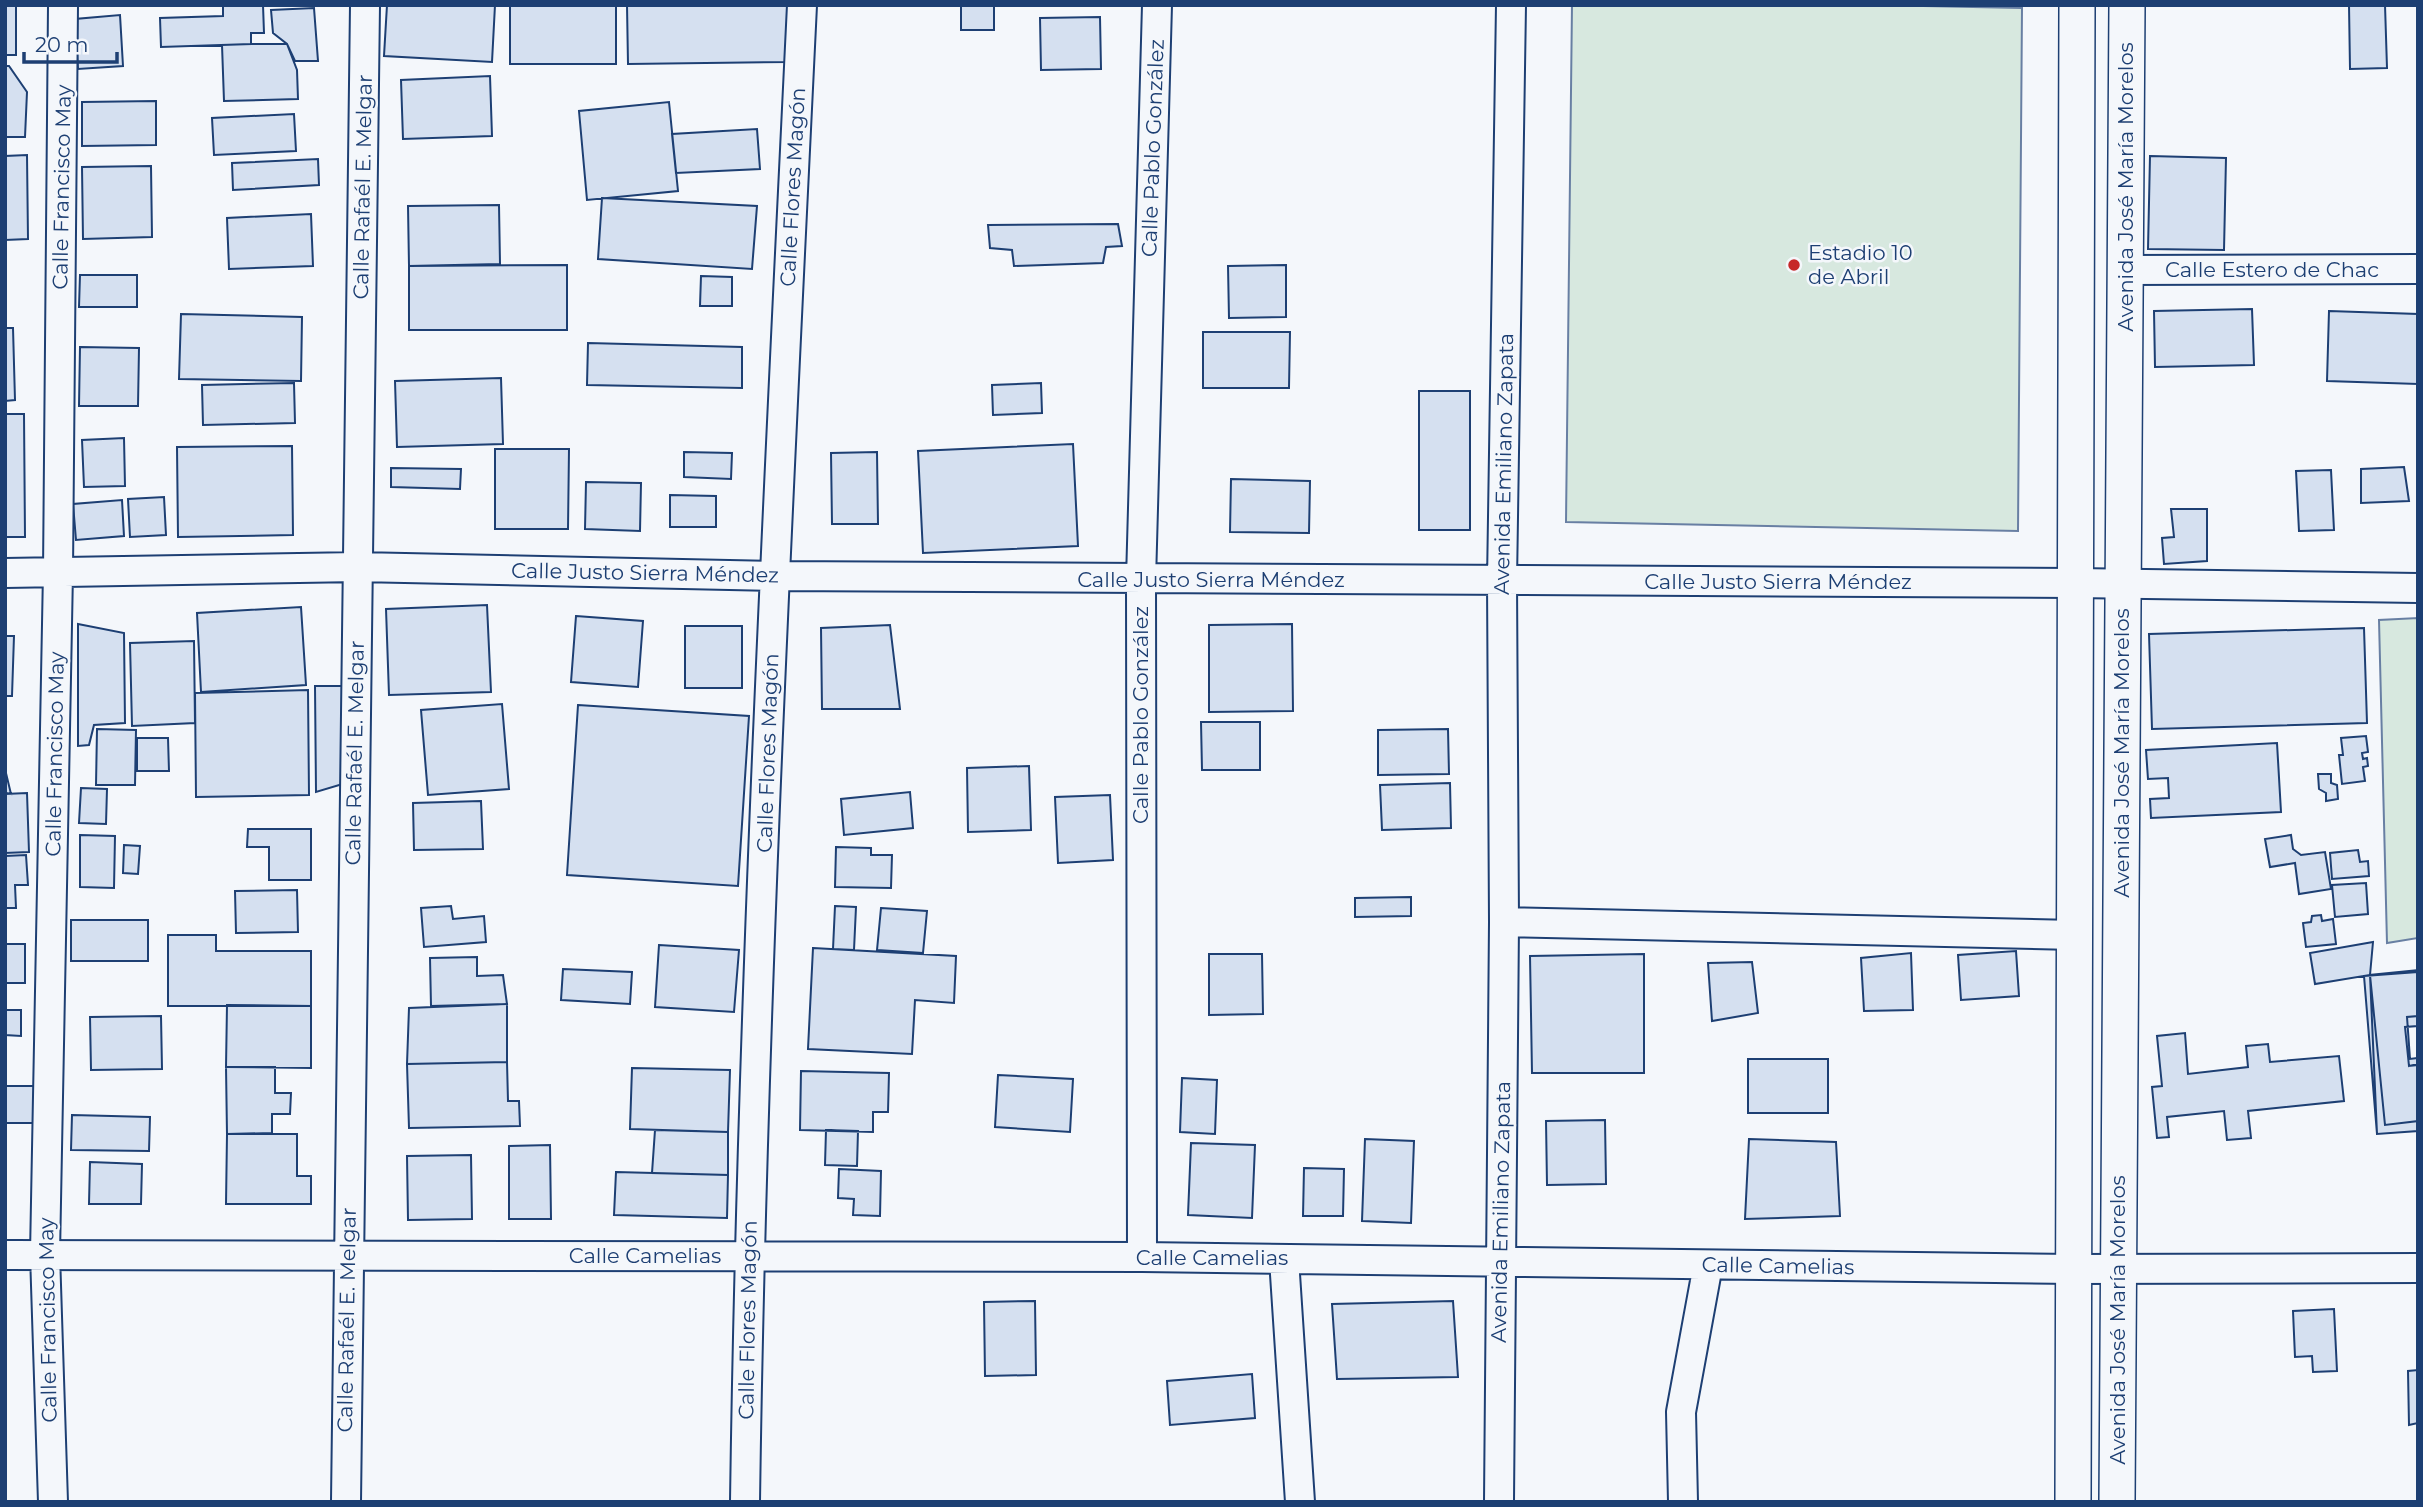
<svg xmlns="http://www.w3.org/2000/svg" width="2423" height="1507" font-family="Montserrat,sans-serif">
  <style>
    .green { fill: #d7e8df; stroke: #687fa3; stroke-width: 2 }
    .building { fill: #d5e0f0; stroke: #1d3f73; stroke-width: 2 }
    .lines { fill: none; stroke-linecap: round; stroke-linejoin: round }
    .minor-casing { stroke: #1d3f73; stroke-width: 32 }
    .tertiary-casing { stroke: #1d3f73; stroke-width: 38 }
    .minor { stroke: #f4f7fb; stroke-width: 28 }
    .tertiary { stroke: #f4f7fb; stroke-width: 35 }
    .poi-dot { fill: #c62828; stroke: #f4f7fb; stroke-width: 2.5 }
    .labels { text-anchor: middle; stroke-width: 5; stroke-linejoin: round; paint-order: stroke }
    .street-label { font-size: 21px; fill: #1d3f73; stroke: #f4f7fb }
    .poi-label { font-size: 21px; fill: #1d3f73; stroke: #f4f7fb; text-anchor: start }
  </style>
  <rect width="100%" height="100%" fill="#f4f7fb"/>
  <path class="green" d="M 1572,5 L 1874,5 L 2022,8 L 2018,531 L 1566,522 Z
    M 2418,618 L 2418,938 L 2387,943 L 2379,620 Z"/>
  <path class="building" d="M 5,5 L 16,5 L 16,55 L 5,55 Z
    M 223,5 L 263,5 L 264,33 L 251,33 L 251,44 L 161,47 L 160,18 L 223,16 Z
    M 387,5 L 495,5 L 492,62 L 384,56 Z
    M 510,5 L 616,5 L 616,64 L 510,64 Z
    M 627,5 L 787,5 L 788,62 L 628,64 Z
    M 961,5 L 994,5 L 994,30 L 961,30 Z
    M 2349,5 L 2385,5 L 2387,68 L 2350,69 Z
    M 314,8 L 318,61 L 295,61 L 287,44 L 273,33 L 271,10 Z
    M 120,15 L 123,66 L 78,69 L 75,19 Z
    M 1100,17 L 1101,69 L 1041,70 L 1040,18 Z
    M 251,44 L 287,44 L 297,70 L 298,99 L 224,101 L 222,45 Z
    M 5,66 L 9,66 L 27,92 L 25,137 L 5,137 Z
    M 490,76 L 492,136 L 403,139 L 401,80 Z
    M 156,101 L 156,145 L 82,146 L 82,102 Z
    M 669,102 L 678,191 L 587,200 L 579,111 Z
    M 294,114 L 296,151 L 214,155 L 212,118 Z
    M 757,129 L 760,169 L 676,173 L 672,134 Z
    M 27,155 L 28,239 L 5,240 L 5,156 Z
    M 2150,156 L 2226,158 L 2224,250 L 2148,249 Z
    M 318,159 L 319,185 L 233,190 L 232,163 Z
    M 151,166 L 152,237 L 83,239 L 82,167 Z
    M 602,198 L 757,206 L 752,269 L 598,259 Z
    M 499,205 L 500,264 L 409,266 L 408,206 Z
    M 311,214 L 313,266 L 229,269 L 227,218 Z
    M 1118,224 L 1122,246 L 1106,247 L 1103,263 L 1014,266 L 1012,250 L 990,248 L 988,225 Z
    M 567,265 L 567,330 L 409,330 L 409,266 Z
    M 1286,265 L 1286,317 L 1229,318 L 1228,266 Z
    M 80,275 L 137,275 L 137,307 L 79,307 Z
    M 701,276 L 732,277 L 732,306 L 700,306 Z
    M 2252,309 L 2254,365 L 2155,367 L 2154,311 Z
    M 2329,311 L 2418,314 L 2418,384 L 2327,381 Z
    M 181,314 L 302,317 L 301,381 L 179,379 Z
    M 5,328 L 13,328 L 15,400 L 5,401 Z
    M 1203,332 L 1290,332 L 1289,388 L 1203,388 Z
    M 588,343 L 742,347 L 742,388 L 587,385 Z
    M 80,347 L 139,348 L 138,406 L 79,406 Z
    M 501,378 L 503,444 L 397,447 L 395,381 Z
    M 294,383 L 295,423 L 203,425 L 202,385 Z
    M 1041,383 L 1042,413 L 993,415 L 992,385 Z
    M 1419,391 L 1470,391 L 1470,530 L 1419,530 Z
    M 5,414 L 24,414 L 25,537 L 5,537 Z
    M 124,438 L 125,486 L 84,487 L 82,440 Z
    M 1073,444 L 1078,546 L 923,553 L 918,451 Z
    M 292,446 L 293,535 L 178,537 L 177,447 Z
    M 495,449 L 569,449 L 568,529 L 495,529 Z
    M 684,452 L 732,453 L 731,479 L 684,477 Z
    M 877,452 L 878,524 L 832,524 L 831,453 Z
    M 2404,467 L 2409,501 L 2361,503 L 2361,469 Z
    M 391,468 L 461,469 L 460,489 L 391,487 Z
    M 2331,470 L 2334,530 L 2299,531 L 2296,471 Z
    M 1231,479 L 1310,481 L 1309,533 L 1230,532 Z
    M 586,482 L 641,483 L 640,531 L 585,529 Z
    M 670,495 L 716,496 L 716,527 L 670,527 Z
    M 164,497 L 166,535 L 130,537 L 128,499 Z
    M 122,500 L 124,536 L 76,540 L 73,504 Z
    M 2171,509 L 2207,509 L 2207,561 L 2164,564 L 2162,538 L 2174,537 Z
    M 487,605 L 491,692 L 389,695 L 386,609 Z
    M 301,607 L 306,685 L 201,692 L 197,613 Z
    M 576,616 L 643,621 L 638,687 L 571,682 Z
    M 78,624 L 124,633 L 125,723 L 94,725 L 89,745 L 78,746 Z
    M 1292,624 L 1293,711 L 1209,712 L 1209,625 Z
    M 890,625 L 900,709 L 822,709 L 821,628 Z
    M 685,626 L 742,626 L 742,688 L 685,688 Z
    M 2364,628 L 2367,723 L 2152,729 L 2149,634 Z
    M 5,636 L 14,636 L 12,696 L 5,696 Z
    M 194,641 L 195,723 L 132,726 L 130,643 Z
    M 315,686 L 345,686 L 346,783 L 316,792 Z
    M 308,690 L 309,795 L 196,797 L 195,693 Z
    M 502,704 L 509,789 L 428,795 L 421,710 Z
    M 578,705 L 749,716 L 738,886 L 567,875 Z
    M 1201,722 L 1260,722 L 1260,770 L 1202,770 Z
    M 97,729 L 136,730 L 135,785 L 96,785 Z
    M 1448,729 L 1449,774 L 1378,775 L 1378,730 Z
    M 2366,736 L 2368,752 L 2362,753 L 2363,759 L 2367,758 L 2368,766 L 2363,767 L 2365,781 L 2342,784 L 2339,755 L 2343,755 L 2341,738 Z
    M 137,738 L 168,738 L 169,771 L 137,771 Z
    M 2277,743 L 2281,812 L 2151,818 L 2150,799 L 2169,798 L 2168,778 L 2148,779 L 2146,750 Z
    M 1029,766 L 1031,830 L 968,832 L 967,768 Z
    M 5,769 L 11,794 L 5,793 Z
    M 2318,774 L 2331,774 L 2331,783 L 2337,785 L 2338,799 L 2326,801 L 2326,793 L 2319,789 Z
    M 1450,783 L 1451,828 L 1382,830 L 1380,785 Z
    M 81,788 L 107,789 L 106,824 L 79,823 Z
    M 910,792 L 913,828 L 844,835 L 841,799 Z
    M 27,793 L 29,852 L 5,853 L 5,794 Z
    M 1110,795 L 1113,860 L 1058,863 L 1055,797 Z
    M 481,801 L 483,849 L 414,850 L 413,803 Z
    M 248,829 L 311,829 L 311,880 L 269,880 L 269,847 L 247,847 Z
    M 80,835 L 115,836 L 114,888 L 80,887 Z
    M 2291,835 L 2293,849 L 2301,855 L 2325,852 L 2331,889 L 2299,894 L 2295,863 L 2270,867 L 2265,839 Z
    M 124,845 L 140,846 L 138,874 L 123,873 Z
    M 836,847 L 871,848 L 871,855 L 892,855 L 891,888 L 835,887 Z
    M 2358,850 L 2360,862 L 2368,861 L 2369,876 L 2332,879 L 2330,853 Z
    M 26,855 L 28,885 L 15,885 L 16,908 L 5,908 L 5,856 Z
    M 2366,883 L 2368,914 L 2335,917 L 2332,885 Z
    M 297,890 L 298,932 L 236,933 L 235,891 Z
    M 1411,897 L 1411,916 L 1355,917 L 1355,898 Z
    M 451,906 L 453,919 L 484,916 L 486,942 L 424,947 L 421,908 Z
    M 835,906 L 856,907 L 854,950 L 833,949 Z
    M 881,908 L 927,911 L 923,953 L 877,950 Z
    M 2321,915 L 2322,921 L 2333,919 L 2336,944 L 2306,947 L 2303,923 L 2311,922 L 2312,916 Z
    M 71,920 L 148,920 L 148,961 L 71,961 Z
    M 168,935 L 216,935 L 216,951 L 311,951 L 311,1006 L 168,1006 Z
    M 2373,942 L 2370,975 L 2315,984 L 2310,953 Z
    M 5,944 L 25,944 L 25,983 L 5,983 Z
    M 659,945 L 739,950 L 734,1012 L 655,1007 Z
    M 813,948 L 956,956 L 954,1003 L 915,1000 L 912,1054 L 808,1049 Z
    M 2016,951 L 2019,996 L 1961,1000 L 1958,955 Z
    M 1911,953 L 1913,1010 L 1864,1011 L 1861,958 Z
    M 1209,954 L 1262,954 L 1263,1014 L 1209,1015 Z
    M 1644,954 L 1644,1073 L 1532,1073 L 1530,956 Z
    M 477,957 L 477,976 L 503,975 L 507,1004 L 431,1006 L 430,958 Z
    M 1752,962 L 1758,1013 L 1712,1021 L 1708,963 Z
    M 563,969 L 632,972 L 630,1004 L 561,1000 Z
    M 2418,970 L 2418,1026 L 2405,1027 L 2409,1066 L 2418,1065 L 2418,1121 L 2385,1125 L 2370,975 Z
    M 2418,970 L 2418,1026 L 2405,1027 L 2409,1066 L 2418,1064 L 2418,1131 L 2377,1134 L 2370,975 Z
    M 2418,972 L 2418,1016 L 2407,1017 L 2410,1059 L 2418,1058 L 2418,1131 L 2377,1134 L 2364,976 Z
    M 507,1004 L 507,1062 L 407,1064 L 409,1008 Z
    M 227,1005 L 311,1006 L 311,1068 L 226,1067 Z
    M 5,1010 L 21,1010 L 21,1036 L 5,1035 Z
    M 161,1016 L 162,1069 L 91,1070 L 90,1017 Z
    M 2185,1033 L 2188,1074 L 2248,1067 L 2246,1046 L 2268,1044 L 2270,1062 L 2339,1056 L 2344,1101 L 2248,1111 L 2251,1138 L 2227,1140 L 2224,1111 L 2167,1117 L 2169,1137 L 2157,1138 L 2152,1087 L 2162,1086 L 2157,1036 Z
    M 1748,1059 L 1828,1059 L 1828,1113 L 1748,1113 Z
    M 507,1062 L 508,1101 L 519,1101 L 520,1126 L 409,1128 L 407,1064 Z
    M 226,1067 L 275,1067 L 275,1093 L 291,1093 L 290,1114 L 272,1114 L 272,1133 L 227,1134 Z
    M 632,1068 L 730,1070 L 728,1132 L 630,1129 Z
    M 801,1071 L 889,1073 L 888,1112 L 873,1112 L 873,1132 L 800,1130 Z
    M 998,1075 L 1073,1079 L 1070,1132 L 995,1127 Z
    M 1182,1078 L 1217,1080 L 1215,1134 L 1180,1132 Z
    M 5,1086 L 34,1086 L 34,1123 L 5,1123 Z
    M 72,1115 L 150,1117 L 149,1151 L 71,1150 Z
    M 1605,1120 L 1606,1184 L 1547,1185 L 1546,1121 Z
    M 655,1130 L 728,1132 L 728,1175 L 652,1173 Z
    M 826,1130 L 858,1131 L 857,1166 L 825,1165 Z
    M 227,1134 L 297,1134 L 297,1176 L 311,1176 L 311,1204 L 226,1204 Z
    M 1365,1139 L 1414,1141 L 1411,1223 L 1362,1221 Z
    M 1749,1139 L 1836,1142 L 1840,1216 L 1745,1219 Z
    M 1191,1143 L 1255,1145 L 1252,1218 L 1188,1215 Z
    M 550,1145 L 551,1219 L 509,1219 L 509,1146 Z
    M 471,1155 L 472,1219 L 408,1220 L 407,1156 Z
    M 90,1162 L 142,1164 L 141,1204 L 89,1204 Z
    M 1304,1168 L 1344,1169 L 1343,1216 L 1303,1216 Z
    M 839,1169 L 881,1171 L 880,1216 L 853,1215 L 854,1199 L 838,1198 Z
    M 616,1172 L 728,1175 L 727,1218 L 614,1215 Z
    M 1035,1301 L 1036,1375 L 985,1376 L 984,1302 Z
    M 1453,1301 L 1458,1377 L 1337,1379 L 1332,1304 Z
    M 2334,1309 L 2337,1371 L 2313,1372 L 2312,1356 L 2295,1357 L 2293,1311 Z
    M 2418,1370 L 2418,1423 L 2409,1425 L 2408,1371 Z
    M 1252,1374 L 1255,1418 L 1170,1425 L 1167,1381 Z"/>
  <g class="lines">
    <g class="minor-casing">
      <path id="minor" d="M 2125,270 L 2418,269
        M 5,573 L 358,567 L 775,576 L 2075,583 L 2418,588
        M 1504,922 L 2075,935
        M 5,1255 L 1142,1257 L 2073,1269 L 2418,1268
        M 1142,1257 L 1141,580 L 1157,5
        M 1284,1259 L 1300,1502
        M 53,1502 L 45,1254 L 58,572 L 63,5
        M 346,1502 L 365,5
        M 745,1502 C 752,1003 778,504 802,5
        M 1499,1502 L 1504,922 L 1502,581 L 1511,5
        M 1683,1502 L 1681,1412 L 1708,1265"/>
    </g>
    <g class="tertiary-casing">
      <path id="tertiary" d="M 2073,1502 L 2077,5
        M 2117,1502 L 2127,5"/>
    </g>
    <use href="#minor" class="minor"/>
    <use href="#tertiary" class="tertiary"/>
  </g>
  <circle class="poi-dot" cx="1794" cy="265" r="7"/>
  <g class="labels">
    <g class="street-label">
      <text transform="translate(1153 148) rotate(-88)" y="7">Calle Pablo González</text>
      <text transform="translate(62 187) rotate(-89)" y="7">Calle Francisco May</text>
      <text transform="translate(363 187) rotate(-89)" y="7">Calle Rafaél E. Melgar</text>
      <text transform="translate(793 187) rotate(-87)" y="7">Calle Flores Magón</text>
      <text transform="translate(2126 187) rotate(-90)" y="7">Avenida José María Morelos</text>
      <text x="2272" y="277">Calle Estero de Chac</text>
      <text transform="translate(1504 464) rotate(-89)" y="7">Avenida Emiliano Zapata</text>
      <text transform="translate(645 573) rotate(1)" y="7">Calle Justo Sierra Méndez</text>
      <text x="1211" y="587">Calle Justo Sierra Méndez</text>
      <text x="1778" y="589">Calle Justo Sierra Méndez</text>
      <text transform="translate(1141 715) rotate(-90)" y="7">Calle Pablo González</text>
      <text transform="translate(355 753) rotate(-89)" y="7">Calle Rafaél E. Melgar</text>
      <text transform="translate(768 753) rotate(-88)" y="7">Calle Flores Magón</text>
      <text transform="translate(2122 753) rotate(-90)" y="7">Avenida José María Morelos</text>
      <text transform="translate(55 754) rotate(-89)" y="7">Calle Francisco May</text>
      <text transform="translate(1501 1212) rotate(-89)" y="7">Avenida Emiliano Zapata</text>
      <text x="645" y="1263">Calle Camelias</text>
      <text x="1212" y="1265">Calle Camelias</text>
      <text transform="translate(1778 1266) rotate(1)" y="7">Calle Camelias</text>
      <text transform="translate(48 1320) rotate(-91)" y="7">Calle Francisco May</text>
      <text transform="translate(347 1320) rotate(-89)" y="7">Calle Rafaél E. Melgar</text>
      <text transform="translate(748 1320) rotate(-89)" y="7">Calle Flores Magón</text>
      <text transform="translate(2118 1320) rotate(-90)" y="7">Avenida José María Morelos</text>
    </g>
    <g class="poi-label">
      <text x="1808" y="260">Estadio 10<tspan x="1808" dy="24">de Abril</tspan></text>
    </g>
  </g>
  <rect width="2423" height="1507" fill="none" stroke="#1d3f73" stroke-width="14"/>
  <path d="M24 52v10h93v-10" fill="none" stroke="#1d3f73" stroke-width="3.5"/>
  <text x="35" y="52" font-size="21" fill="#1d3f73" stroke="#f4f7fb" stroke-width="5" paint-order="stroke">20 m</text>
</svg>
